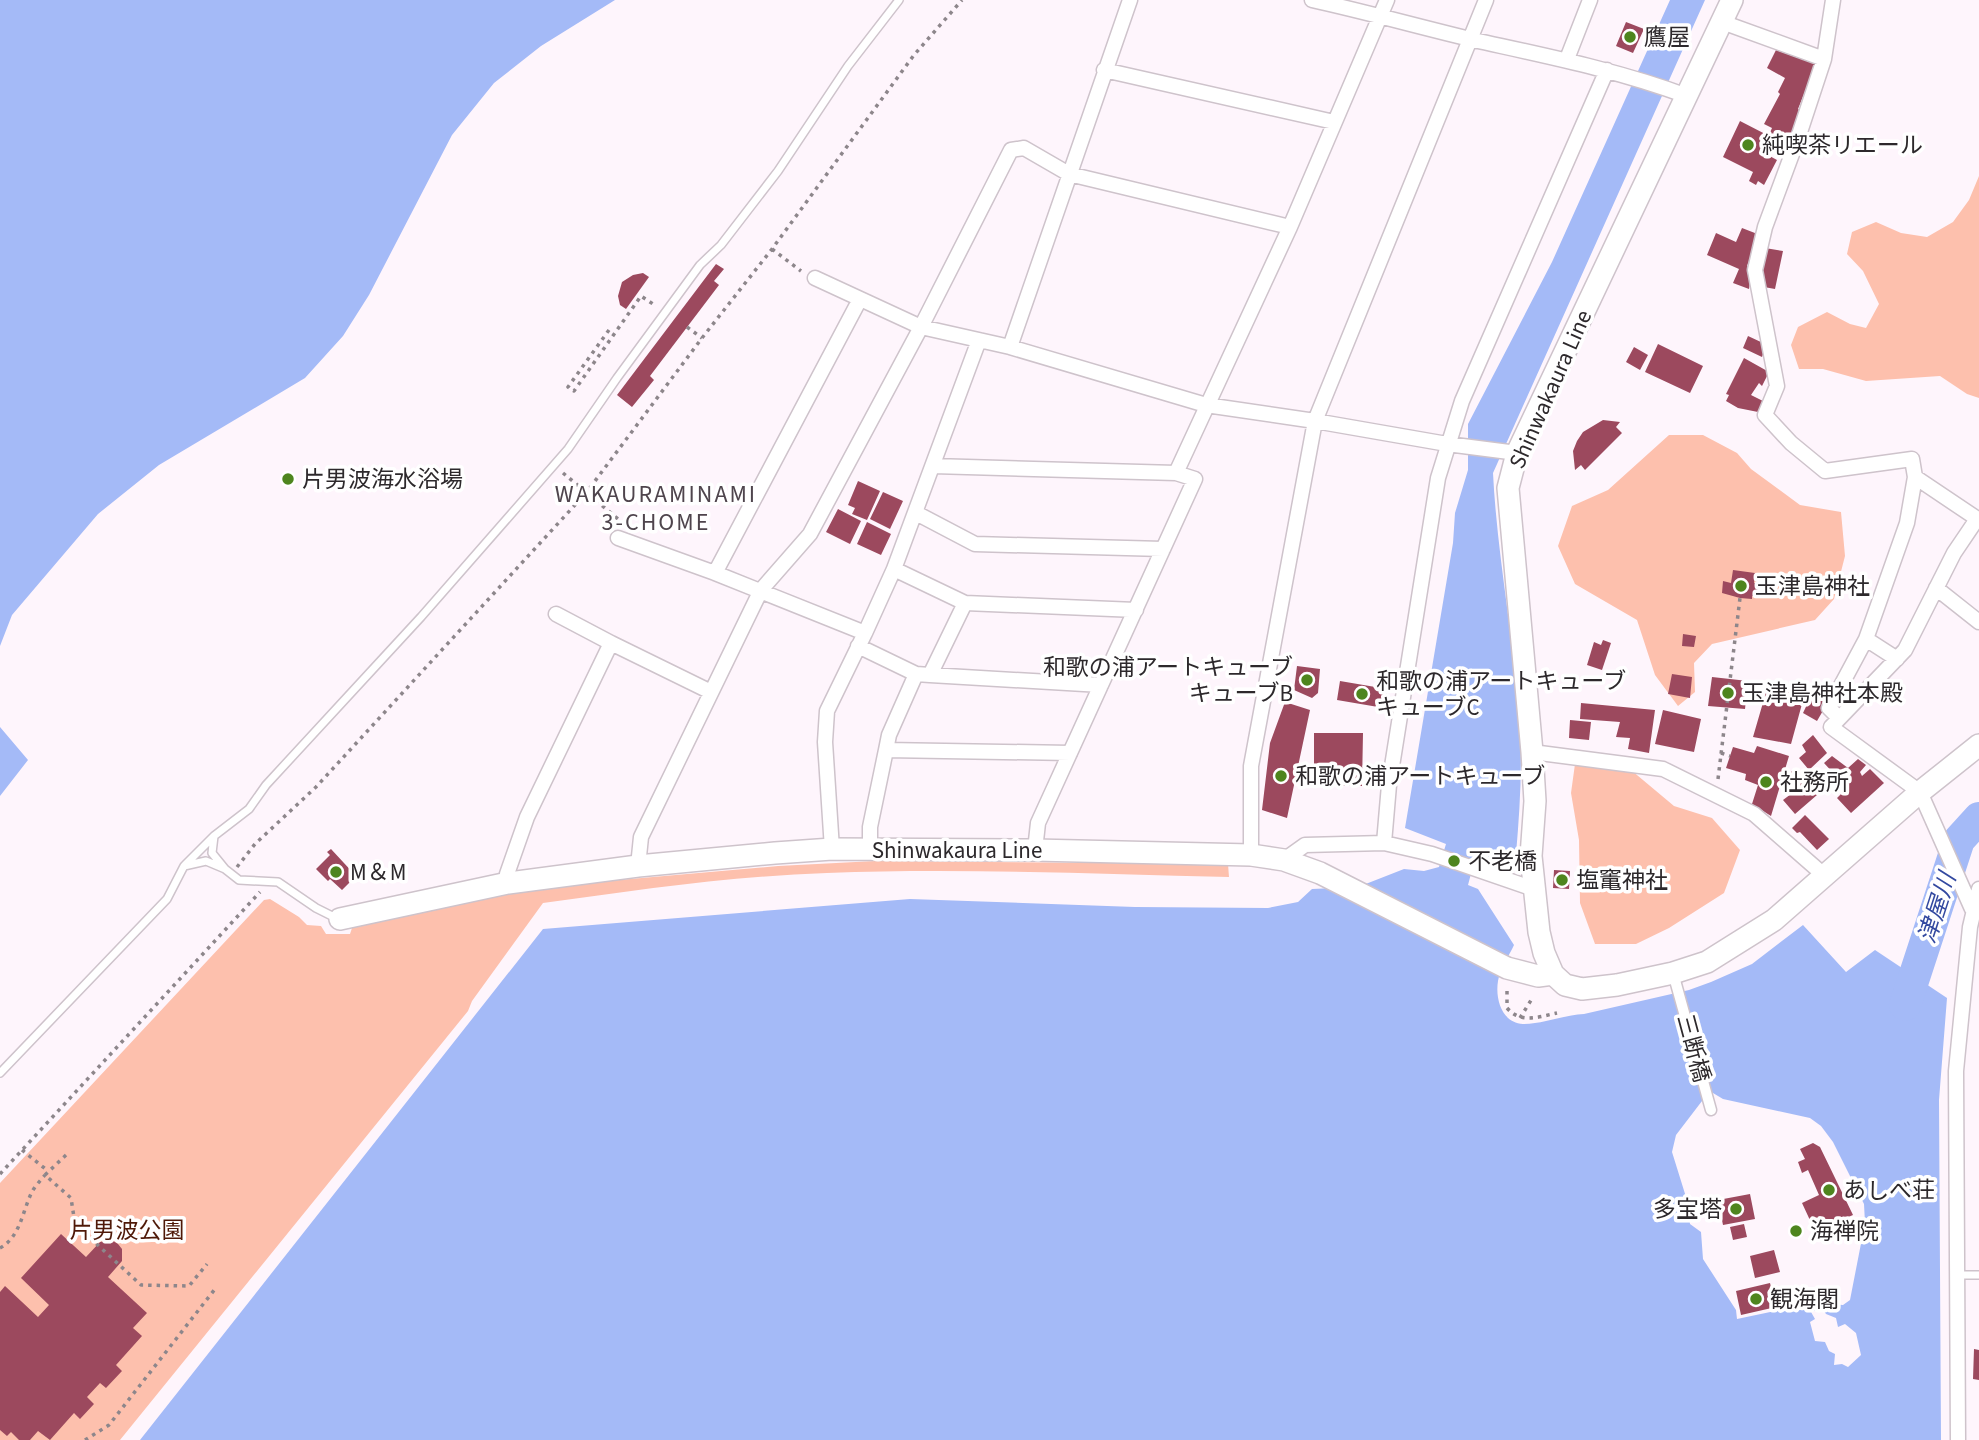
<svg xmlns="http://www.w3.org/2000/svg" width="1979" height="1440" font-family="'Source Sans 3','Noto Sans JP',sans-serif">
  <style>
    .green { fill: #fdc0ad }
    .water { fill: #a4baf7; fill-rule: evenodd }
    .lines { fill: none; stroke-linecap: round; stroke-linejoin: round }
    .river { stroke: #a4baf7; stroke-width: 32 }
    .building { fill: #9c495e }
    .service-casing { stroke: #cec3cb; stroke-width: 10 }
    .pedestrian-casing { stroke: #cec3cb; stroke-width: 13 }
    .minor-casing { stroke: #cec3cb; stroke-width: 17 }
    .secondary-casing { stroke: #cec3cb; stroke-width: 24 }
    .path { stroke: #8d868b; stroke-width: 3.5; stroke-dasharray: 3.5 5; stroke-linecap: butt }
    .service { stroke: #fff; stroke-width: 7 }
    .pedestrian { stroke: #fff; stroke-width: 10 }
    .minor { stroke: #fff; stroke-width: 14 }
    .secondary { stroke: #fff; stroke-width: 21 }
    .poi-dot { fill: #4e851e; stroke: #fff; stroke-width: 2.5 }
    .labels { text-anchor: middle; stroke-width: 7; stroke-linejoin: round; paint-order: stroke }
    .poi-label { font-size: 23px; fill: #2d292c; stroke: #fff; text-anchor: start }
    .street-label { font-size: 23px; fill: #2d292c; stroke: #fff }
    .park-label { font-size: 23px; fill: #4f1908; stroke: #fff }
    .neighbourhood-label { font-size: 24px; letter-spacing: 2px; fill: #4f454d; stroke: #fff }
    .water-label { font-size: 24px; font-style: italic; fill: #3349a0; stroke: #fff }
  </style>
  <rect width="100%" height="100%" fill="#fef5fc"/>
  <path class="green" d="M 1979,176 L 1979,398 L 1967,394 L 1940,376 L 1866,381 L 1823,369 L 1799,369 L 1791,345 L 1798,327 L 1827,312 L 1850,324 L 1866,328 L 1879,304 L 1863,271 L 1847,254 L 1852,232 L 1876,222 L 1901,233 L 1927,237 L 1953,222 L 1969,200 Z
    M 1669,435 L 1703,435 L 1737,453 L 1751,469 L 1800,505 L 1841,512 L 1845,556 L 1834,599 L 1815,620 L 1712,644 L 1694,663 L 1695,692 L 1678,706 L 1655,675 L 1637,620 L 1575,584 L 1558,546 L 1572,506 L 1608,490 Z
    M 1575,764 L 1631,770 L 1674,806 L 1712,818 L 1740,850 L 1724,893 L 1669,928 L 1636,944 L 1595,944 L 1580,903 L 1579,840 L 1571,793 Z
    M 875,861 L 1228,864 L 1229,877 C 1095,874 961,868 827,873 C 732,876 637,890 543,903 L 472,1001 L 468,1011 L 120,1440 L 0,1440 L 0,1183 L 264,900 L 270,899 L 299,917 L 307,925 L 321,926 L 326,934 L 350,934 L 352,928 L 539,887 L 778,866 Z"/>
  <path class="water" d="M 0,0 L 615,0 L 541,46 L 494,83 L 452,135 L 369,295 L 343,336 L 305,378 L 159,465 L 98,514 L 12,615 L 0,646 Z
    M 1670,0 L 1705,0 L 1493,473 C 1497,554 1513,633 1519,714 C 1523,760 1520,808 1516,854 L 1488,857 L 1476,855 L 1468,885 L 1478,889 L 1514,945 C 1509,956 1500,969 1498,981 C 1495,999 1502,1023 1523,1024 C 1543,1024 1563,1015 1584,1014 L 1689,990 L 1711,982 L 1752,964 L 1803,925 L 1846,972 L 1875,950 L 1947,998 L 1939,1100 L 1941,1440 L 140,1440 L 543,929 L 910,899 L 1135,907 L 1268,908 L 1298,902 L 1312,889 L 1358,887 L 1404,869 L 1424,871 L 1439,867 L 1446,844 L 1405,828 L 1453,543 L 1455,513 L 1468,470 L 1468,424 L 1552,262 ZM 1713,1093 L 1723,1099 L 1810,1118 L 1821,1126 L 1833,1142 L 1864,1204 L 1865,1223 L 1850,1300 L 1843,1305 L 1781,1300 L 1775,1311 L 1737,1319 L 1736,1310 L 1703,1259 L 1701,1232 L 1690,1224 L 1686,1197 L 1672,1152 L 1676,1135 L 1702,1101 ZM 1822,1308 L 1826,1314 L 1836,1318 L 1838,1327 L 1845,1324 L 1856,1333 L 1861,1355 L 1848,1367 L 1842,1364 L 1834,1365 L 1835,1354 L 1829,1351 L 1825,1342 L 1815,1341 L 1810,1322 L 1815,1319 L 1811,1312 Z
    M 0,727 L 28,760 L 0,796 Z"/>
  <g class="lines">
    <path class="river" d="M 1905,1005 L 1959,840 L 1979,818"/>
  </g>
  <path class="building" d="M 1626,22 L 1644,29 L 1633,53 L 1616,46 Z
    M 1776,50 L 1816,64 L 1798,109 L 1802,112 L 1786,148 L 1771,141 L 1773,137 L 1769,135 L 1772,128 L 1764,124 L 1780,94 L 1778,92 L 1785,78 L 1767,68 Z
    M 1740,121 L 1771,137 L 1764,153 L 1777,160 L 1764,185 L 1758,181 L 1756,185 L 1749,181 L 1753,172 L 1723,157 Z
    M 1742,228 L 1760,235 L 1747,266 L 1752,269 L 1749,289 L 1733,283 L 1739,269 L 1707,255 L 1716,233 L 1736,242 Z
    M 1765,248 L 1783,251 L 1775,289 L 1764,287 L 1765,280 L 1762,279 L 1760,271 Z
    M 716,264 L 724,269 L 714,281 L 719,285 L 650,376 L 654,380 L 632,407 L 617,395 Z
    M 643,273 L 649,277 L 626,309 L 620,305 L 618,296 L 622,282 L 633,275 Z
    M 1748,336 L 1763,343 L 1765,349 L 1762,357 L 1743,348 Z
    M 1658,344 L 1703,366 L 1690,393 L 1645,372 Z
    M 1634,347 L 1648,355 L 1640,370 L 1626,362 Z
    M 1744,358 L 1769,372 L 1762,386 L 1759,383 L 1751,395 L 1763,401 L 1758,412 L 1738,408 L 1726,401 L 1729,395 L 1726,394 Z
    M 1603,420 L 1620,422 L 1616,427 L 1622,433 L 1585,470 L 1581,465 L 1575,470 L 1573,451 L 1577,441 L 1583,432 Z
    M 858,481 L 880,491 L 867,520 L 852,514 L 855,508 L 848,505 Z
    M 883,492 L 903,501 L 890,529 L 870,519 Z
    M 838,509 L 861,521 L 850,544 L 826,532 Z
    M 867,522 L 891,534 L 881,555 L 857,544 Z
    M 1733,570 L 1755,573 L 1754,583 L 1760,583 L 1758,597 L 1752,596 L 1752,599 L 1740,598 L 1722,593 L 1723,581 L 1731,583 Z
    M 1683,634 L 1696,636 L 1694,647 L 1682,646 Z
    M 1603,640 L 1611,643 L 1602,670 L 1587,665 L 1594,642 L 1601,645 Z
    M 1297,666 L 1320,669 L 1318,693 L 1312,698 L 1294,690 Z
    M 1672,674 L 1692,677 L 1690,698 L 1668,694 Z
    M 1712,677 L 1748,681 L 1745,709 L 1708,706 Z
    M 1340,681 L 1387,689 L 1384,708 L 1337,700 Z
    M 1769,682 L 1805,693 L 1791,744 L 1753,737 Z
    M 1813,692 L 1828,702 L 1817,721 L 1803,713 Z
    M 1285,702 L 1310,710 L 1287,818 L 1262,810 L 1270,743 Z
    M 1581,703 L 1655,710 L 1649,753 L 1628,749 L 1630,738 L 1616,737 L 1620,722 L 1580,719 Z
    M 1663,710 L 1701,719 L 1694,752 L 1655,744 Z
    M 1570,720 L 1591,722 L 1589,740 L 1569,738 Z
    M 1314,733 L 1363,733 L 1362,786 L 1314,786 Z
    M 1813,735 L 1827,753 L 1809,770 L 1799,758 L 1806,752 L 1802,745 Z
    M 1757,746 L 1789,756 L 1771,816 L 1752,804 L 1758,785 L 1745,780 L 1746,774 L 1726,768 L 1733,747 L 1754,753 Z
    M 1832,756 L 1848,768 L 1858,759 L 1866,765 L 1860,772 L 1862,776 L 1870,769 L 1884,783 L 1851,813 L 1837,798 L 1847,788 L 1824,763 Z
    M 1794,769 L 1817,795 L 1795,814 L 1783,800 L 1791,794 L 1785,786 L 1791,781 L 1787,776 Z
    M 1805,815 L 1829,839 L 1817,850 L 1800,832 L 1797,833 L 1792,828 Z
    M 331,849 L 356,876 L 342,890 L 330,879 L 328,881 L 316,869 L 330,855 L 327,852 Z
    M 1554,870 L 1570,871 L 1569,889 L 1553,888 Z
    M 1813,1143 L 1820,1147 L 1853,1215 L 1815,1231 L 1802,1203 L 1819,1195 L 1808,1170 L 1802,1173 L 1798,1162 L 1805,1159 L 1800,1149 Z
    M 1750,1194 L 1755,1219 L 1723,1225 L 1718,1200 Z
    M 1744,1224 L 1747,1237 L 1733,1240 L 1730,1227 Z
    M 61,1234 L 86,1257 L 100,1242 L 112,1240 L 118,1244 L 122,1249 L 122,1261 L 108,1277 L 147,1313 L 133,1328 L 142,1336 L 116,1365 L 122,1371 L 106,1388 L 100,1383 L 87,1397 L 94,1404 L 80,1419 L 74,1413 L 50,1440 L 38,1431 L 30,1440 L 19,1440 L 11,1432 L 7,1436 L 0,1430 L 0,1292 L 5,1286 L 38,1317 L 49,1305 L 21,1278 Z
    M 1774,1250 L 1780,1272 L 1755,1278 L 1750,1256 Z
    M 1770,1283 L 1776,1307 L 1741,1315 L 1736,1291 Z
    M 1974,1349 L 1979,1350 L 1979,1380 L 1973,1379 Z"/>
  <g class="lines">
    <g class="service-casing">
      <path id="service" d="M 214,836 L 249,809 L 266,785 L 421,617 L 568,449 L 617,378 L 700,265 L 721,245 L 778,171 L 848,66 L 899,0
        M 185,865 L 214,836 L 212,853 L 225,869 L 239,880 L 278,882 L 316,908 L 336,918
        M 0,1073 L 167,899 L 184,866 L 206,861 L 225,869
        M 1957,1275 L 1979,1275"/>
    </g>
    <g class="pedestrian-casing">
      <path id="pedestrian" d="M 1673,973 L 1711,1110"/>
    </g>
    <g class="minor-casing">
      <path id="minor" d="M 1312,0 C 1366,12 1420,27 1474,40 C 1546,56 1617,70 1687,96
        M 1833,0 L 1824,59 L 1799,135 L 1765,227 L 1755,270 L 1777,386 L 1765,415 L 1791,443 L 1825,471 L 1912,459 L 1915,477 L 1979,520
        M 1722,22 L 1824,59
        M 1567,59 L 1590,0
        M 1104,70 L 1334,122
        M 815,278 L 921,327 L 1011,150 L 1024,148 L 1069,174 L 1290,227
        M 859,301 L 715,573 L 865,633 L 894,569
        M 1010,347 L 1130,0
        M 933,466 L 1176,473
        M 916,513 L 975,544 L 1163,549
        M 618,538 L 715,573
        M 1936,588 L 1979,622
        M 965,603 L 894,569 L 979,340
        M 556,614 L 611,643
        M 1866,639 L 1897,659
        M 858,646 L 916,674
        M 930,675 L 1101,685
        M 1838,717 L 1829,708 L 1866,639 L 1907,523 L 1915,477
        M 886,750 L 889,735 L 916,674 L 930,675 L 965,603 L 1136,610
        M 1532,752 L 1663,769 L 1754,814 L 1825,876
        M 832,849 L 825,742 L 827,711 L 865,633
        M 870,849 L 870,827 L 886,750 L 1070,753
        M 1035,850 L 1038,823 L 1195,479 L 1176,473 L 1290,227 L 1387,0
        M 1251,855 L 1251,766 L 1315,421 L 1486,0
        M 1284,860 L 1305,845 L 1384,843
        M 638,866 L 641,837 L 761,590 L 810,534 L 921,327 L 1010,347 L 1206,405 L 1315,421 L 1447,444 L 1517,453
        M 508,883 L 507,874 L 527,817 L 611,643 L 711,692
        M 1534,889 L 1432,854 L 1384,843 L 1389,785 L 1438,478 L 1462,401 L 1607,70
        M 1972,909 L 1920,792 L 1831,727 L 1905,650 L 1954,553 L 1977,519
        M 1958,1440 L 1956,1071 L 1970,927 L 1979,889"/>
    </g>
    <g class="secondary-casing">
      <path id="secondary" d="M 1732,0 L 1517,453 L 1508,488 L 1532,752 L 1535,801 L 1531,856 L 1539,932 L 1544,953 L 1553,974 L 1565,985 L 1582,989 L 1617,985 L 1673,973 L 1707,962 L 1774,920 L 1920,792 L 1979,745
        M 340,919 L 508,883 L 638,866 L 775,853 L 832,849 L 1035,850 L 1251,855 L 1284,860 L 1320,873 L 1507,968 L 1538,976 L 1553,974"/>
    </g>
    <path class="path" d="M 772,249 L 801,271
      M 687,327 L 702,338
      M 609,330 L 568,387 L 574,391 L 641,296 L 656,306
      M 563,473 L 624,524
      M 1721,753 L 1730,756
      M 1718,779 L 1740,598
      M 237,867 L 255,844 L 316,787 L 586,493 L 702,338 L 772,249 L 914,55 L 962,0
      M 1507,991 L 1507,1008 C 1521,1024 1538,1017 1557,1013
      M 1520,1018 L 1533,997
      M 22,1150 L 48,1171
      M 66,1155 L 45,1175 L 71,1198 L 75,1224 L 141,1285 L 189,1286 L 207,1264
      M 0,1174 L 260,892
      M 0,1248 C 20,1237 22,1213 31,1194 C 34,1187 40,1181 45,1175
      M 85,1440 L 109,1425 L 215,1289"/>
    <use href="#service" class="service"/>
    <use href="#pedestrian" class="pedestrian"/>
    <use href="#minor" class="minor"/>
    <use href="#secondary" class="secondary"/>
  </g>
  <g class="poi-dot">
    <circle cx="1630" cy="37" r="7"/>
    <circle cx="1748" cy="145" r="7"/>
    <circle cx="288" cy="479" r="7"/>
    <circle cx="1741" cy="586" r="7"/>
    <circle cx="1307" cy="680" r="7"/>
    <circle cx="1728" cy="693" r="7"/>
    <circle cx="1362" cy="694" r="7"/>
    <circle cx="1281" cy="776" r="7"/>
    <circle cx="1766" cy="782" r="7"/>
    <circle cx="1454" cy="861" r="7"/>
    <circle cx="336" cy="872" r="7"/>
    <circle cx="1562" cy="880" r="7"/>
    <circle cx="1829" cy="1190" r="7"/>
    <circle cx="1736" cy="1209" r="7"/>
    <circle cx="1796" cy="1231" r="7"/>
    <circle cx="1756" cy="1299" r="7"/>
  </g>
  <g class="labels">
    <g class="poi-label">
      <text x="1644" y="45">鷹屋</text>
      <text x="1762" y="153">純喫茶リエール</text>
      <text x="302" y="487">片男波海水浴場</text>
      <text x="1755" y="594">玉津島神社</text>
      <text x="1293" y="675" text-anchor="end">和歌の浦アートキューブ<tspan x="1293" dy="26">キューブB</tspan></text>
      <text x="1376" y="689">和歌の浦アートキューブ<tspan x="1376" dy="26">キューブC</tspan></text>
      <text x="1742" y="701">玉津島神社本殿</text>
      <text x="1295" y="784">和歌の浦アートキューブ</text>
      <text x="1780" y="790">社務所</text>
      <text x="1468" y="869">不老橋</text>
      <text x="350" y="880">M＆M</text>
      <text x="1576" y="888">塩竃神社</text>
      <text x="1843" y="1198">あしべ荘</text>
      <text x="1722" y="1217" text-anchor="end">多宝塔</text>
      <text x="1810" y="1239">海禅院</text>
      <text x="1770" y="1307">観海閣</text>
    </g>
    <g class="street-label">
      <text transform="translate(1550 389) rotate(-66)" y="8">Shinwakaura Line</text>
      <text x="957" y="858">Shinwakaura Line</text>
      <text transform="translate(1694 1048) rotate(75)" y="8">三断橋</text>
    </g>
    <g class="park-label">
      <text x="127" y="1238">片男波公園</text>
    </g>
    <g class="neighbourhood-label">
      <text x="656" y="502">WAKAURAMINAMI<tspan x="656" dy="28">3-CHOME</tspan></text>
    </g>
    <g class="water-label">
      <text transform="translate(1937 908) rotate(-72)" y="8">津屋川</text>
    </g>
  </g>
</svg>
